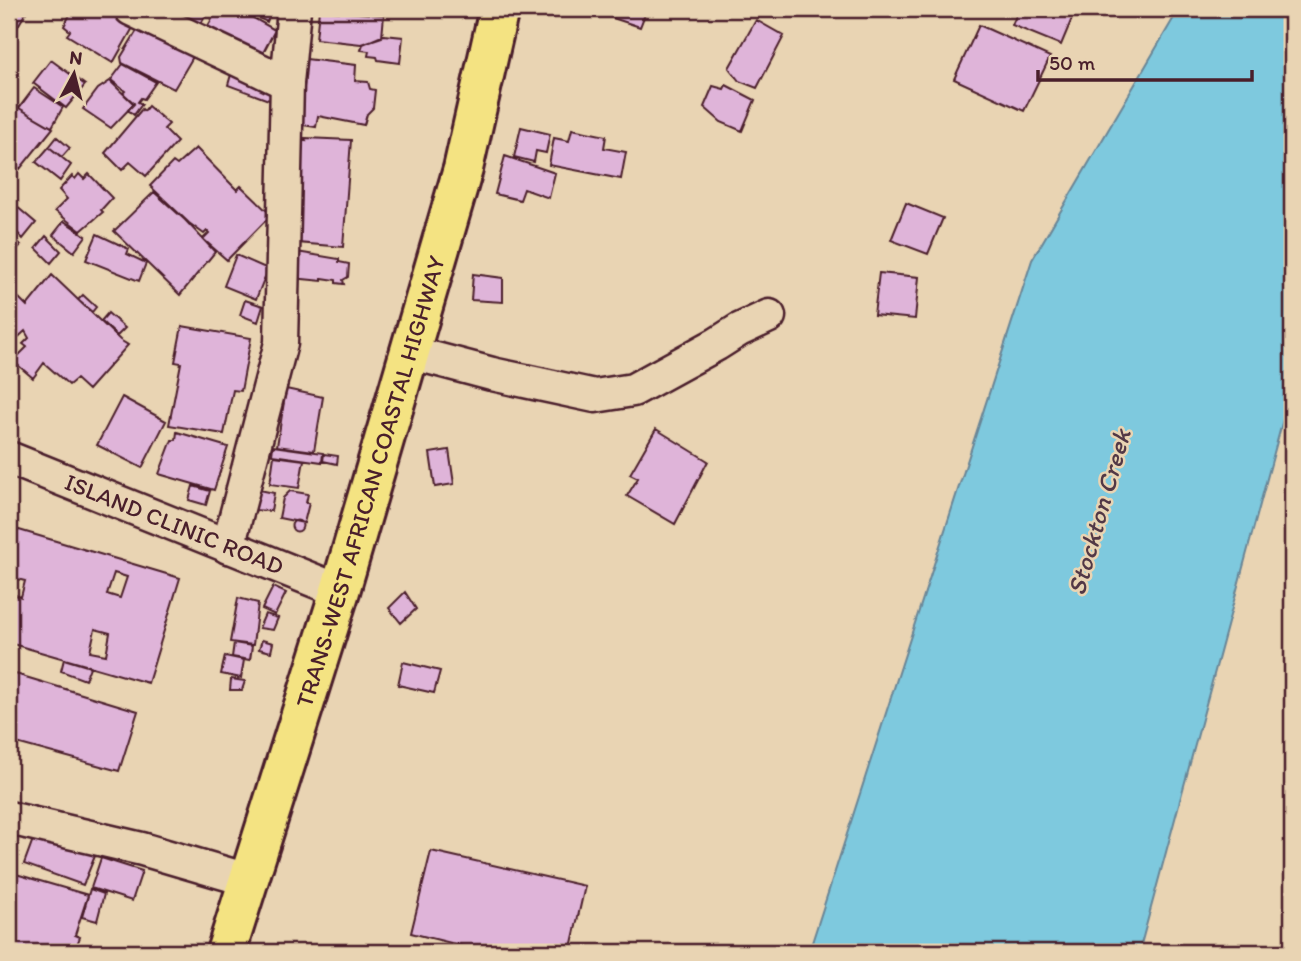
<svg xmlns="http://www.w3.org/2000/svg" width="1301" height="961" font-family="Itim,sans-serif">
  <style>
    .water { fill: #7ec9de; stroke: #698596; stroke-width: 2 }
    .building { fill: #dfb4d9; stroke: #4a1f2b; stroke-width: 2; fill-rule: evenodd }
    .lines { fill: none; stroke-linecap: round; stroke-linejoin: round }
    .street-casing { stroke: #4a1f2b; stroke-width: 37 }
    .highway-casing { stroke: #4a1f2b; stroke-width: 44 }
    .street { stroke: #e9d4b3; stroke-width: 32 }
    .highway { stroke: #f4e382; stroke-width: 38 }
    .labels { text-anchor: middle; stroke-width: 5; stroke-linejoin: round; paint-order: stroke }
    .street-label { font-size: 24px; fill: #4a1f2b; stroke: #e9d4b3 }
    .water-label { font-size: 26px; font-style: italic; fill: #523846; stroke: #e9d4b3 }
  </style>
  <rect width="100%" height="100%" fill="#e9d4b3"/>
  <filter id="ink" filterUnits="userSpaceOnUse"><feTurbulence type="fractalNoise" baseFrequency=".0143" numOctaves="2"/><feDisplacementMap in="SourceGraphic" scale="14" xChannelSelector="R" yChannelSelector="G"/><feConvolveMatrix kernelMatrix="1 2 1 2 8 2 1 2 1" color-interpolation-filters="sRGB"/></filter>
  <g filter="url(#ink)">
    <path class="water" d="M 1179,9 L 1292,9 L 1292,386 L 1139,952 L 809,952 L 1032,260 Z"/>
    <path class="building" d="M 9,9 L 28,9 L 9,41 Z
      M 73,9 L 103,9 L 134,26 L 113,63 L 67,35 L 70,31 L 64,26 Z
      M 167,9 L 209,9 L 195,35 L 162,18 Z
      M 218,9 L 237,9 L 275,30 L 255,68 L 199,41 Z
      M 240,9 L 272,9 L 267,22 Z
      M 616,9 L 647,9 L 640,27 L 613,18 Z
      M 866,9 L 904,9 L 904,13 L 866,13 Z
      M 1019,9 L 1076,9 L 1061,45 L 1012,25 Z
      M 319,10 L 384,15 L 382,37 L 361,44 L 316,39 Z
      M 756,20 L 784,36 L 757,88 L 739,81 L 729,68 Z
      M 141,24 L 197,50 L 174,89 L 122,63 L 121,57 Z
      M 979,25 L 1050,57 L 1024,111 L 954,79 Z
      M 384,35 L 403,37 L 400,63 L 378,60 L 377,57 L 368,56 L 369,51 L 361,50 L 363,44 Z
      M 306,59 L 356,65 L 355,81 L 368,82 L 370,89 L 375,90 L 373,108 L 367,114 L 364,125 L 318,116 L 316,127 L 296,124 Z
      M 51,60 L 85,85 L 66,108 L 33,83 Z
      M 123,64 L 156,82 L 144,99 L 141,98 L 138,102 L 142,104 L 134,115 L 128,110 L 134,103 L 123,93 L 125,91 L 111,80 Z
      M 234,64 L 281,82 L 274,102 L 228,85 Z
      M 110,81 L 134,104 L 111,128 L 83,109 L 98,89 Z
      M 726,85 L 755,100 L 742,131 L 721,122 L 704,107 L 713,86 L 724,89 Z
      M 34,88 L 63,107 L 52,127 L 19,108 Z
      M 148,106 L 169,124 L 164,129 L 177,142 L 146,176 L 130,162 L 122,170 L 105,153 L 142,109 L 144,111 Z
      M 17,107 L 53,128 L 20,169 L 14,163 L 9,169 L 9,118 Z
      M 521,127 L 550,134 L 546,153 L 536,151 L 534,162 L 514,157 Z
      M 572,129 L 606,136 L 604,148 L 626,152 L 621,179 L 549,165 L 554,138 L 569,141 Z
      M 57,137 L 70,148 L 62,157 L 49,147 Z
      M 305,138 L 351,140 L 343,247 L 298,243 L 296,140 L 306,141 Z
      M 49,147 L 71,165 L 60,181 L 36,162 Z
      M 196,148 L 237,190 L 241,186 L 271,215 L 227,260 L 203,239 L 209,233 L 207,231 L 204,234 L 189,223 L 150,186 L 173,162 L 177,165 Z
      M 505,156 L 555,173 L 549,198 L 524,189 L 520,200 L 495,194 Z
      M 79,174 L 84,179 L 89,174 L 112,198 L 101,210 L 103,212 L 81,231 L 55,211 L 67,199 L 59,190 L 72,176 L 75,179 Z
      M 154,192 L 185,220 L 215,252 L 180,295 L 114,231 Z
      M 9,200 L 36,223 L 23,239 L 9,224 Z
      M 906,203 L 943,218 L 928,254 L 891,240 Z
      M 64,221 L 86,236 L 74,252 L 53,235 Z
      M 9,233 L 21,245 L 9,258 Z
      M 97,234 L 129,249 L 127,254 L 146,263 L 139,281 L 86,260 Z
      M 46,236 L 61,251 L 51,263 L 36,248 Z
      M 297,252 L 339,259 L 339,262 L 349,264 L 348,277 L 343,280 L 344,284 L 336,283 L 336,280 L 322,278 L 322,281 L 293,278 Z
      M 236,255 L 268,269 L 256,299 L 224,286 Z
      M 879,273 L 919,277 L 915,319 L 874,315 Z
      M 473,274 L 503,278 L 503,302 L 471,300 Z
      M 52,275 L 120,340 L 128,345 L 88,390 L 76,379 L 69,385 L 44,363 L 33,378 L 13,361 L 27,347 L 23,344 L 29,338 L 25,331 L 13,342 L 9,338 L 9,329 L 15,322 L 9,317 L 9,311 L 19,298 L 27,306 Z
      M 83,295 L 96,307 L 92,312 L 78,300 Z
      M 245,300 L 263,306 L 258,322 L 240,315 Z
      M 108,313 L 125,328 L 117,336 L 101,321 Z
      M 182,326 L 251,338 L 241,391 L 233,390 L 224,434 L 169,425 L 181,363 L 175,362 Z
      M 286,389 L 323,397 L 314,451 L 277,446 Z
      M 122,397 L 166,421 L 142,468 L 97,445 Z
      M 656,429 L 708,461 L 675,524 L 627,496 L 638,478 L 630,474 Z
      M 177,432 L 228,447 L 214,490 L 159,474 L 172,440 L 176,440 Z
      M 273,446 L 323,453 L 322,462 L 272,455 Z
      M 449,450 L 454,484 L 435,487 L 430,453 Z
      M 324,454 L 338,456 L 337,464 L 323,461 Z
      M 274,456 L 304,460 L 299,488 L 270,484 Z
      M 193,486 L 210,491 L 206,505 L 189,500 Z
      M 255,489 L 274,493 L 271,511 L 251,510 Z
      M 290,491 L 308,494 L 306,503 L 309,503 L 304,523 L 279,518 L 283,498 Z
      M291.5 526a5.5 5.5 0 1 1 11 0a5.5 5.5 0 1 1-11 0Z
      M 9,527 L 180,578 L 148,683 L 9,643 L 9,593 L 21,597 L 25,581 L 9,577 ZM 114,573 L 127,577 L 120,598 L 107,594 ZM 95,629 L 110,633 L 106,655 L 90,652 Z
      M 273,587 L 286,593 L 275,615 L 262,609 Z
      M 405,592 L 416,609 L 401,623 L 389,608 Z
      M 238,598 L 258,603 L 253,645 L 230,642 Z
      M 265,614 L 278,618 L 273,630 L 259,628 Z
      M 262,640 L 273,643 L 271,652 L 259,649 Z
      M 234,643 L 252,646 L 250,660 L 232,657 Z
      M 225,656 L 244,660 L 241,678 L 221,674 Z
      M 64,659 L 90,667 L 85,680 L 61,671 Z
      M 403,662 L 440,671 L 434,693 L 398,685 Z
      M 9,672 L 138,711 L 119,771 L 9,741 Z
      M 231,679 L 245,681 L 242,690 L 230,690 Z
      M 35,834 L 95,856 L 83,885 L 24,864 Z
      M 431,851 L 585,886 L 570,952 L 487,952 L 411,933 Z
      M 101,858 L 142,871 L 132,901 L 91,888 Z
      M 9,872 L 88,895 L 75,935 L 80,937 L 74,952 L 9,952 Z
      M 90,889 L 104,894 L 97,921 L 82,917 Z"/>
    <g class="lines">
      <g class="street-casing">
        <g id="street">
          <path d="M 131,9 L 287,83"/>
          <path d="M 409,352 L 492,374 L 595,396 L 633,390 L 717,344 L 739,330 L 769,316"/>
          <path id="s1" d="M 9,458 L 340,591"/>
          <path d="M 228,547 L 281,343 L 287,83 L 294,9"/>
          <path d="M 9,818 L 142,849 L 248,880"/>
        </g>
      </g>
      <g class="highway-casing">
        <g id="highway">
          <path id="s2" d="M 226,952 L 340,591 L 463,169 L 499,9"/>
        </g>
      </g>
      <use href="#street" class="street"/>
      <use href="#highway" class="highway"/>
    </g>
  </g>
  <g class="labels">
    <g class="street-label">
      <text dy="8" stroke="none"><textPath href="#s2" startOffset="492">TRANS-WEST AFRICAN COASTAL HIGHWAY</textPath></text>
      <text dy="8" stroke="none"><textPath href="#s1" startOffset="178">ISLAND CLINIC ROAD</textPath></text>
    </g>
    <g class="water-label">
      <text transform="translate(1099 512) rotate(-74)" y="9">Stockton Creek</text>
    </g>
  </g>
  <rect width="1301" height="961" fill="none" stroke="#e9d4b3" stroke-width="35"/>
  <rect x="18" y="18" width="1266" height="926" fill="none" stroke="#4a1f2b" stroke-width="2.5" filter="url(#ink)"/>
  <g transform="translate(74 74) rotate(7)" stroke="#e9d4b3" stroke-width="5" paint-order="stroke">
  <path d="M0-5L12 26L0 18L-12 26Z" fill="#4a1f2b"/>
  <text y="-10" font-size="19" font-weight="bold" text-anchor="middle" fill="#4a1f2b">N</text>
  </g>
  <path d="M1038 70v10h214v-10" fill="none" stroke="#4a1f2b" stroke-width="3.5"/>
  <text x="1049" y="70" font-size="21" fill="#4a1f2b" stroke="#e9d4b3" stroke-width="5" paint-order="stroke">50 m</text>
</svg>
